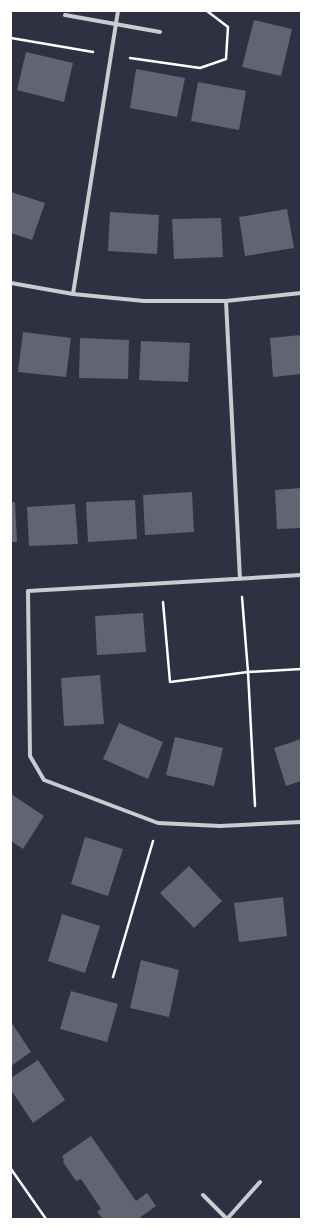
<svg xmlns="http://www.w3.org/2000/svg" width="312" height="1230" font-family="'Golos Text',sans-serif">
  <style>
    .building { fill: #626471 }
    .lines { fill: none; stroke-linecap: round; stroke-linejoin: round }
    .path { stroke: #fff; stroke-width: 2.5 }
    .minor { stroke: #caccd0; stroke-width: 4 }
  </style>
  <rect width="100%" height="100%" fill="#2d3142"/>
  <path class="building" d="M 254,20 L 292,29 L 281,76 L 242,67 Z
    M 26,52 L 73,63 L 64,102 L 17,90 Z
    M 136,69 L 185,78 L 177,117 L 130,108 Z
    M 198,82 L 246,91 L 239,130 L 191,121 Z
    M 11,192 L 45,203 L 32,240 L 11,233 Z
    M 287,209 L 294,248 L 245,256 L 239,217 Z
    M 110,212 L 159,215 L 157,254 L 108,251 Z
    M 221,218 L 223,257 L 174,259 L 172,219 Z
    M 23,332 L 71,338 L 66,377 L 18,372 Z
    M 301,335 L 301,374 L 273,377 L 270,338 Z
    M 80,338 L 129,340 L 128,379 L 79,378 Z
    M 141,341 L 190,343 L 188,382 L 139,380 Z
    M 301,488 L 301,528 L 277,529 L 275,490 Z
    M 192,492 L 194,532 L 145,535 L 143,495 Z
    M 135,500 L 137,539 L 88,542 L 86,502 Z
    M 11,502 L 15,502 L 17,542 L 11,542 Z
    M 75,504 L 78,544 L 29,546 L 27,507 Z
    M 143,613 L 146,652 L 97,655 L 95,616 Z
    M 100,675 L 104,724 L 64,726 L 61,678 Z
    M 119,723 L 163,742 L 148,779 L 103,759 Z
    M 175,737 L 223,748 L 214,786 L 166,775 Z
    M 301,739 L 301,781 L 286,786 L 274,748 Z
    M 11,794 L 44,816 L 23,849 L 11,841 Z
    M 85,837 L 123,849 L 108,896 L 71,884 Z
    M 189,866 L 222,901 L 194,928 L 160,893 Z
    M 283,897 L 287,936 L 239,942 L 234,903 Z
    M 62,914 L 100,926 L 85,973 L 48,961 Z
    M 141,960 L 179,970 L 169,1017 L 130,1008 Z
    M 71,991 L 118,1004 L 107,1042 L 60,1029 Z
    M 11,1022 L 31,1052 L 11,1066 Z
    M 38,1060 L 65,1100 L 33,1123 L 11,1090 L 11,1078 Z
    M 91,1136 L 136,1201 L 147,1193 L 156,1206 L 138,1219 L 103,1219 L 97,1212 L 101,1209 L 81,1179 L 76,1181 L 63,1162 L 64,1160 L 62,1156 Z"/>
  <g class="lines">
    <path class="path" d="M 11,38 L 93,52
      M 130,58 L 200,68 L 226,59 L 228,27 L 207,11
      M 242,597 L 248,672 L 255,806
      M 163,602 L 170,682 L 248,672 L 301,669
      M 113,977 L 153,841
      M 11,1169 L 46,1219"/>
    <path class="minor" d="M 65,15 L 160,32
      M 11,283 L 73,294 L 144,301 L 226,301 L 301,293
      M 73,294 L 118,11
      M 226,301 L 240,579
      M 301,575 L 28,591 L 30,756 L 44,780 L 158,823 L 220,826 L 301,822
      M 203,1195 L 227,1219
      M 227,1219 L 260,1182"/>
  </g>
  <rect width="312" height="1230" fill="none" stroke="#ffffff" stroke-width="24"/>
</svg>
